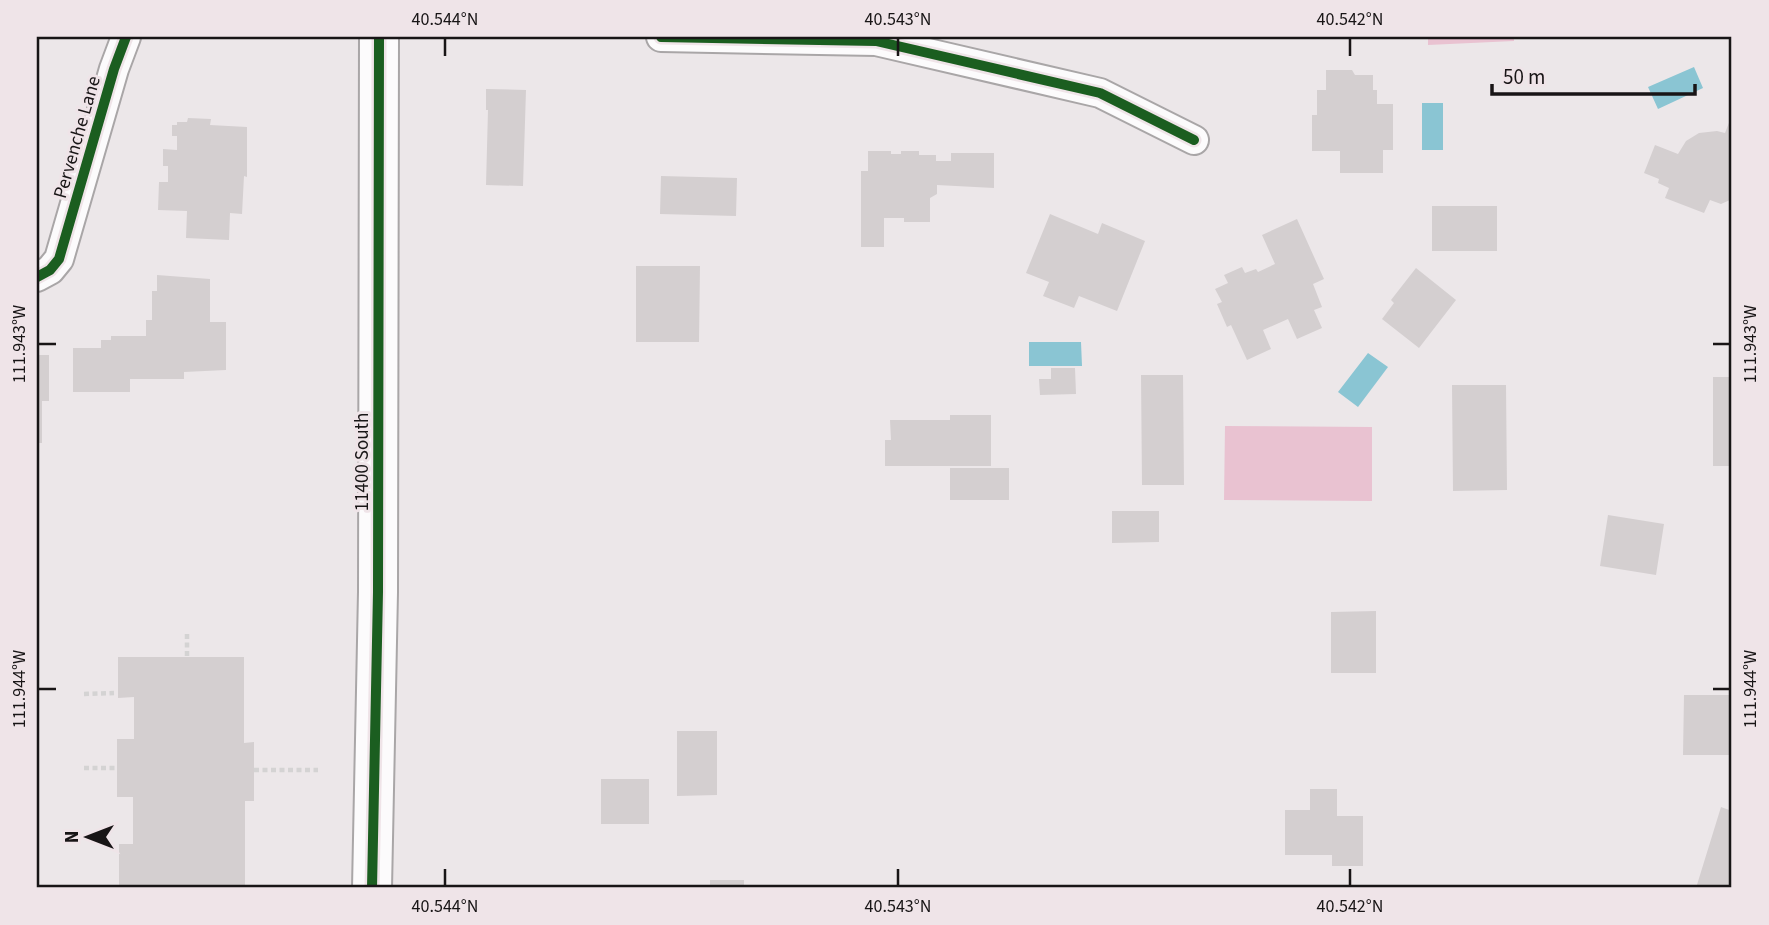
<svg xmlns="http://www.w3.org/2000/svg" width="1769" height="925" font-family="'Source Sans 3',sans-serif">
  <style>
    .green { fill: #e9c2d1 }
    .water { fill: #8ac5d3 }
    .building { fill: #d4cfd0 }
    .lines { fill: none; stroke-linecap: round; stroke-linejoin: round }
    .street-casing { stroke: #a9a6a7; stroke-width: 32 }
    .primary-casing { stroke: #a9a6a7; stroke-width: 42 }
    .path { stroke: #d4d3d3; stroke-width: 4.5; stroke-dasharray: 5 3.5; stroke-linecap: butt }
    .street { stroke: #fcfbfc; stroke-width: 28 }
    .primary { stroke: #fcfbfc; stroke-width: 38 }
    .cycleway-casing { stroke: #efe4e8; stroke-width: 15 }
    .cycleway { stroke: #1b5e20; stroke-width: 10 }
    .ticks { fill: none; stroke: #181516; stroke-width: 2.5 }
    .labels { text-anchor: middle; stroke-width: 6; stroke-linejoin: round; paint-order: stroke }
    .street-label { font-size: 19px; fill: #181516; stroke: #efe4e8 }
    .neatline { fill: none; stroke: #181516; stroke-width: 2.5 }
    .ticks-label { font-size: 18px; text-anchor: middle; fill: #181516 }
  </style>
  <rect width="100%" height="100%" fill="#ece7e9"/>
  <path class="green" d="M 1428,37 L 1514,37 L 1514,41 L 1428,45 Z
    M 1225,426 L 1372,427 L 1372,501 L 1224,500 Z"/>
  <path class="water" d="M 1694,67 L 1703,88 L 1658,109 L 1648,87 Z
    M 1422,103 L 1443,103 L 1443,150 L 1422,150 Z
    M 1029,342 L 1081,342 L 1082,366 L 1029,366 Z
    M 1368,353 L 1388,367 L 1358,407 L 1338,392 Z"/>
  <path class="building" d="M 1326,70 L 1352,70 L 1355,75 L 1373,75 L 1373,90 L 1377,90 L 1377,104 L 1393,104 L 1393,150 L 1383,150 L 1383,173 L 1340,173 L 1340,151 L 1312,151 L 1312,115 L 1317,115 L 1317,90 L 1326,90 Z
    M 486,89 L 526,90 L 523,186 L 486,185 L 488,110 L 486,110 Z
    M 1732,115 L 1732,194 L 1730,200 L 1721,204 L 1710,200 L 1704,213 L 1665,198 L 1669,188 L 1658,183 L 1659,179 L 1644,173 L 1655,145 L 1678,154 L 1686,141 L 1699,133 L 1717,131 L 1725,133 Z
    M 188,118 L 211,119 L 210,125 L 247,127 L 247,177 L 244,176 L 242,214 L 230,213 L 229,240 L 186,238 L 187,211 L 158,210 L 159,182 L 168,182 L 168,166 L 163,166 L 163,149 L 177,150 L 177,136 L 172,136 L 172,125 L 177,125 L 177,122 L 187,122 Z
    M 868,151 L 891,151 L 891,154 L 901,154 L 901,151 L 919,151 L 919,155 L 936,155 L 936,161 L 951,161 L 951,153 L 994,153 L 994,188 L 937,185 L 937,194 L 930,198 L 930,222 L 904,222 L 904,218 L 884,218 L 884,247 L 861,247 L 861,171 L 868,171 Z
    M 661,176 L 737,178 L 736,216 L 660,214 Z
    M 1432,206 L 1497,206 L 1497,251 L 1432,251 Z
    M 1050,214 L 1098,234 L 1102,223 L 1145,241 L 1117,311 L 1079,296 L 1074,308 L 1043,296 L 1049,282 L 1026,273 Z
    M 1297,219 L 1324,279 L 1313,284 L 1322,307 L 1314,310 L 1322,328 L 1297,339 L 1288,319 L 1263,330 L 1271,349 L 1247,360 L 1231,325 L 1227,327 L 1217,304 L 1222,302 L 1215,289 L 1228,283 L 1224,275 L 1242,267 L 1245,273 L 1256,269 L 1258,272 L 1275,264 L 1262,235 Z
    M 636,266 L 700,266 L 699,342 L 636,342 Z
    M 1416,268 L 1456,300 L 1419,348 L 1382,319 L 1394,303 L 1391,300 Z
    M 157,275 L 210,279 L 210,322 L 226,322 L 226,370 L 184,372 L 184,379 L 130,379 L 130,392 L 73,392 L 73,348 L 101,348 L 101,340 L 111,340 L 111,336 L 146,336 L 146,320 L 152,320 L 152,291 L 157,291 Z
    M 37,355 L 49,355 L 49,401 L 42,401 L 42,443 L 37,443 Z
    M 1051,368 L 1075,368 L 1076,394 L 1040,395 L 1039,379 L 1051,379 Z
    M 1141,375 L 1183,375 L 1184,485 L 1142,485 Z
    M 1713,377 L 1732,377 L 1732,466 L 1713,466 Z
    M 1452,385 L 1506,385 L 1507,490 L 1453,491 Z
    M 950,415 L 991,415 L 991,466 L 885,466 L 885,440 L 891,440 L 890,420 L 950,420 Z
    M 950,468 L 1009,468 L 1009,500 L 950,500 Z
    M 1112,511 L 1159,511 L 1159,542 L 1112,543 Z
    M 1608,515 L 1664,524 L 1656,575 L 1600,566 Z
    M 1376,611 L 1376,673 L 1331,673 L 1331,612 Z
    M 118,657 L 244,657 L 244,743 L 254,742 L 254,801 L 245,801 L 245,888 L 119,888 L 119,844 L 133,844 L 133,797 L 117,797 L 117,739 L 134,739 L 134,697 L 118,698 Z
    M 1684,695 L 1732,695 L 1732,755 L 1683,755 Z
    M 677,731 L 717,731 L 717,795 L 677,796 Z
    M 601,779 L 649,779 L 649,824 L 601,824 Z
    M 1310,789 L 1337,789 L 1337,816 L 1363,816 L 1363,866 L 1332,866 L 1332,855 L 1285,855 L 1285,810 L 1310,810 Z
    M 1721,807 L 1732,811 L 1732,888 L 1696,888 Z
    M 710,880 L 744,880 L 744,888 L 710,888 Z"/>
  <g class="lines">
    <g class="street-casing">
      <path id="street" d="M 661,37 L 876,41 L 1100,93 L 1194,140
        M 37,277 L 50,270 L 59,259 L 114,69 L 126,37"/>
    </g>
    <g class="primary-casing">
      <path id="primary" d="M 372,888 L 378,592 L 379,37"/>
    </g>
    <path class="path" d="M 187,634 L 187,657
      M 84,694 L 114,693
      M 84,768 L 117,768
      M 254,770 L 318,770"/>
    <use href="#street" class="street"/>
    <use href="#primary" class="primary"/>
    <g class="cycleway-casing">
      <path id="cycleway" d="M 661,37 L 876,41 L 1100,93 L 1194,140
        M 37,277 L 50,270 L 59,259 L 114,69 L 126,37
        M 372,888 L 378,592 L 379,37"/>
    </g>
    <use href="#cycleway" class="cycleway"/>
  </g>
  <path class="ticks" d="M 445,38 L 445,56M 898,38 L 898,56M 1350,38 L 1350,56M 38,344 L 56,344M 1713,344 L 1730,344M 38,689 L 56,689M 1713,689 L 1730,689M 445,869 L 445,886M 898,869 L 898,886M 1350,869 L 1350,886"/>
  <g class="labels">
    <g class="street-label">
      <text transform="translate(76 137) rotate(-74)" y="7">Pervenche Lane</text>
      <text transform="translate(361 462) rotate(-90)" y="7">11400 South</text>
    </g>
  </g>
  <rect width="1769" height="925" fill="none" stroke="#efe4e8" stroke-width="77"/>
  <g transform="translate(88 837) rotate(270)" stroke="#efe4e8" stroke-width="5" paint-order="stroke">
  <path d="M0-5L12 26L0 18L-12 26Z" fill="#181516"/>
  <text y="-10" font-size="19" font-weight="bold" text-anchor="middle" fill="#181516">N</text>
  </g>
  <path d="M1492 84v10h203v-10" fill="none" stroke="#181516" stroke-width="3.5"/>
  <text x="1503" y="84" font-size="21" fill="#181516" stroke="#efe4e8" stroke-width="5" paint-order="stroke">50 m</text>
  <rect x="38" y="38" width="1692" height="848" class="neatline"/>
  <g class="ticks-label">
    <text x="445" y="25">40.544°N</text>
    <text x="898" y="25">40.543°N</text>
    <text x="1350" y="25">40.542°N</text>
    <text transform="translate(1750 344) rotate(-90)" y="6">111.943°W</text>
    <text transform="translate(19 344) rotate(-90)" y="6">111.943°W</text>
    <text transform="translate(1750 689) rotate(-90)" y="6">111.944°W</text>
    <text transform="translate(19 689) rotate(-90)" y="6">111.944°W</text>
    <text x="445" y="912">40.544°N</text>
    <text x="898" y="912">40.543°N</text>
    <text x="1350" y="912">40.542°N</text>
  </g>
</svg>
